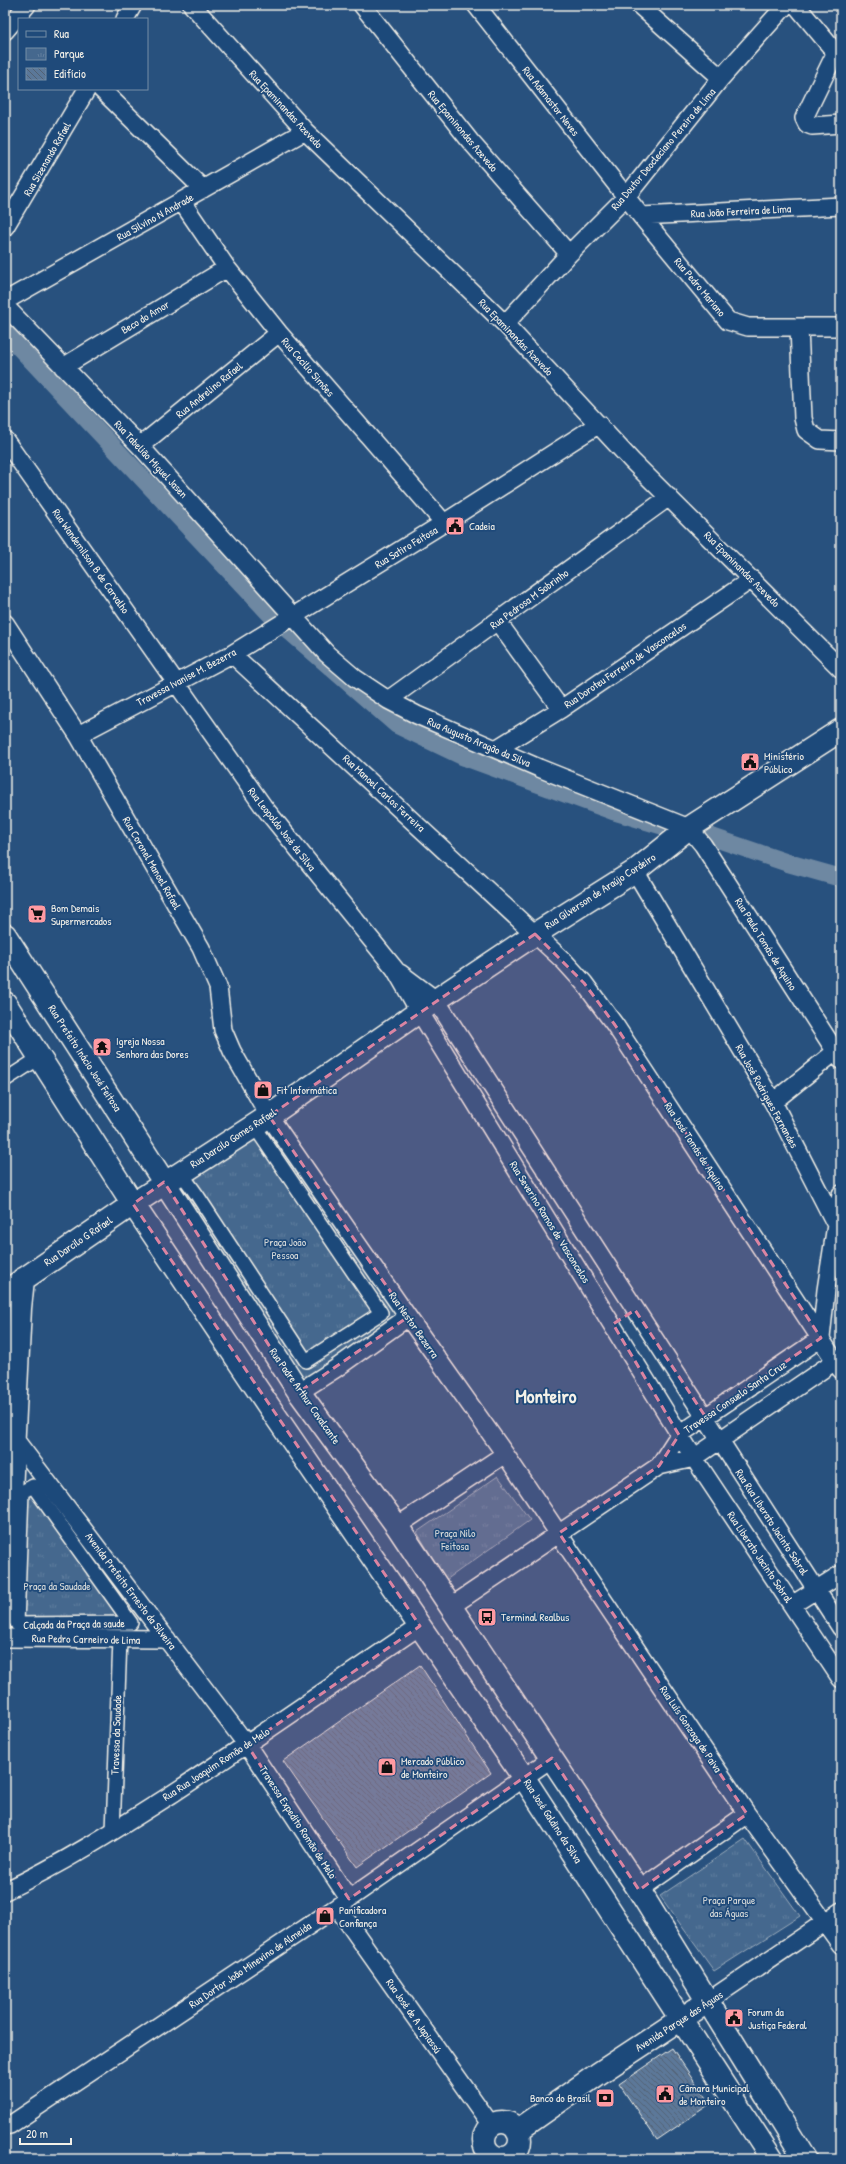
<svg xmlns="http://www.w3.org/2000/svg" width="846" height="2164" font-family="'Patrick Hand',sans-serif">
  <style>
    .park { fill: url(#park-tufts); stroke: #9cacbb }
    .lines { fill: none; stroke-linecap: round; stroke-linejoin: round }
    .canal { stroke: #6e88a2; stroke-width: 18 }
    .building { fill: url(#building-back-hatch); stroke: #f4f1e8 }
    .pedestrian-casing { stroke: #f4f1e8; stroke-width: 16 }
    .minor-casing { stroke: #f4f1e8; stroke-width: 20 }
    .tertiary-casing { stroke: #f4f1e8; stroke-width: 25 }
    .secondary-casing { stroke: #f4f1e8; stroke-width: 25 }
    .pedestrian { stroke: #1f4a7a; stroke-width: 13 }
    .minor { stroke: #1f4a7a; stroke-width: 17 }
    .tertiary { stroke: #1f4a7a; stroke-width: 22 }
    .secondary { stroke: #1f4a7a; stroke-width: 22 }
    .marked { fill: #db84a2; fill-opacity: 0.2; stroke: #db84a2; stroke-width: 3; stroke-dasharray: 8 5; stroke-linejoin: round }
    .labels { text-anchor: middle; stroke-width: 3.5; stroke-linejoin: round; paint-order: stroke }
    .street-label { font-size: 11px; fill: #f4f1e8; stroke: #1f4a7a }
    .poi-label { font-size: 11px; fill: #f4f1e8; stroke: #1f4a7a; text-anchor: start }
    .park-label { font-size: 11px; fill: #dadcda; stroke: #1f4a7a }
    .town-label { font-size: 19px; font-weight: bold; fill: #f4f1e8; stroke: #1f4a7a }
  </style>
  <defs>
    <pattern id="park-tufts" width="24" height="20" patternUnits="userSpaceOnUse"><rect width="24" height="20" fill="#45688e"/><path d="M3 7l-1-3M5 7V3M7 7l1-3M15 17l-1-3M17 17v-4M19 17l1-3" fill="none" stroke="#607e9e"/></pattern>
    <pattern id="building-back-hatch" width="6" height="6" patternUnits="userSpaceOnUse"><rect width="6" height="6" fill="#5b7899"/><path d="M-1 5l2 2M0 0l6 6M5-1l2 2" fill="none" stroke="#536274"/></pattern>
  </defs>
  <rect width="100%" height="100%" fill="#28517e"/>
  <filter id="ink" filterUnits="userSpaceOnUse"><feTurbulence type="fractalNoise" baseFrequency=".025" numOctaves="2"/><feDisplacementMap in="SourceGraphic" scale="8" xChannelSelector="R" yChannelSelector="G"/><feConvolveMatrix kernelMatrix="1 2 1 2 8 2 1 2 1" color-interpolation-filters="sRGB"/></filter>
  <g filter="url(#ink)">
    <path class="park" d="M 269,1123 L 396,1314 L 306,1381 L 174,1183 Z
      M 498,1476 L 530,1520 L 446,1580 L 417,1532 Z
      M 33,1486 L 131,1623 L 17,1624 L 22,1492 Z
      M 745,1839 L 800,1916 L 714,1971 L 660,1896 Z"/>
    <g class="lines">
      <path class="canal" d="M 5,332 L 274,618
        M 286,628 L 397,725 L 462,756 L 613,811 L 667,827
        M 709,836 L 788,863 L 841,878"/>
    </g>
    <path class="building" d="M 420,1665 L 491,1773 L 357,1867 L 283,1761 Z
      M 672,2048 L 710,2104 L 657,2140 L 619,2084 Z"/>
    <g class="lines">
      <g class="pedestrian-casing">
        <path id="pedestrian" d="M 5,1080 L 39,1058
          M 257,1130 L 381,1313 L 306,1361 L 197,1195 L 184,1177 Z
          M 33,1486 L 131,1623 L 17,1624 L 22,1492 Z
          M 113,1832 L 120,1639"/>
      </g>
      <g class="minor-casing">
        <path id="minor" d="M 192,5 L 305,131 L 505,324 L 632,461 L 841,669
          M 362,5 L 470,141 L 569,254
          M 476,5 L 641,216 L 728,321 L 748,327 L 841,327
          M 639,5 L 721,78
          M 796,5 L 841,59
          M 125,19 L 133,5
          M 5,31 L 27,5
          M 835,54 L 804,118 L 807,124 L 812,126 L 841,124
          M 101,89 L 203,189
          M 182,202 L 227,268 L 279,333 L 444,523
          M 641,216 L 841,206
          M 5,227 L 87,89
          M 5,301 L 305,131
          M 5,306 L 140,446 L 327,654 L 355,678 L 388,700 L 417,715 L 539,768 L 689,828 L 703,845 L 841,1060
          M 505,324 L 569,254 L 626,197 L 721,78 L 786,5
          M 799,328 L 803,418 L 806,430 L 820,440 L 841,441
          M 63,367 L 227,268
          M 5,440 L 263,806 L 395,969 L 419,1011 L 694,1458 L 841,1679
          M 140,446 L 279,333
          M 498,622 L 561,709
          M 5,623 L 78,735 L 201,948 L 218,987 L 223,1030 L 232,1051 L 269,1116 L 408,1317 L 505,1454 L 747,1814 L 841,1945
          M 232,654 L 565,962 L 584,983 L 615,1025 L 841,1370
          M 388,700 L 669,497
          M 78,735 L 232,654 L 444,523 L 599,424
          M 496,749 L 561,709 L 752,579
          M 635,871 L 773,1102 L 836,1225 L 826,1290 L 821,1338
          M 400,973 L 436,1000 L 841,1628
          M 773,1102 L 835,1052
          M 836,1225 L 841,1194
          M 299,1392 L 335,1369 L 408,1317
          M 7,1438 L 14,1438 L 247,1745 L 349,1899
          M 659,1466 L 679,1435 L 821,1338
          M 397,1526 L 505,1454
          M 792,1605 L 841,1574
          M 450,1607 L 659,1466 L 694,1458 L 835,1361
          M 5,1638 L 167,1639
          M 639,1890 L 747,1814
          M 5,1891 C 64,1863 117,1829 172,1794 C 256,1739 337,1682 420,1626
          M 337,1907 L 491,2125
          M 707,2002 L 841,1911
          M 5,2126 L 10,2125 L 337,1907 L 552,1758"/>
      </g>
      <g class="tertiary-casing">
        <path id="tertiary" d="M 5,1292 L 133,1204
          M 5,1615 L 20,1308 L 23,1279
          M484 2140a18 18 0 1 1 36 0a18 18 0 1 1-36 0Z
          M 517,2131 L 598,2074 L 707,2002"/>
      </g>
      <g class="secondary-casing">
        <path id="secondary" d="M 5,935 L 299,1392 L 397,1526 L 639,1890 L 805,2159
          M 5,1003 L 133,1204 L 270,1408 L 524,1778 L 772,2159
          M 133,1204 L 269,1116 L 436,1000 L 535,934 L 635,871 L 689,828 L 841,730"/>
      </g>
      <use href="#pedestrian" class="pedestrian"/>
      <use href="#minor" class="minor"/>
      <use href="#tertiary" class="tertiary"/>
      <use href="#secondary" class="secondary"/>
    </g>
  </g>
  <path class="marked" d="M 535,934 L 584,983 L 615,1025 L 821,1338 L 705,1416 L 635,1310 L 613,1324 L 679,1435 L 659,1466 L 559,1533 L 747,1814 L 639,1890 L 552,1758 L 349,1899 L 247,1745 L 420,1626 L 133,1204 L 164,1182 L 299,1392 L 408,1317 L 269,1116 Z"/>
  <defs>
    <g id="civic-square" transform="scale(1)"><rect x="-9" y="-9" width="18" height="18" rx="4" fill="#ff9aa2" stroke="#1f4a7a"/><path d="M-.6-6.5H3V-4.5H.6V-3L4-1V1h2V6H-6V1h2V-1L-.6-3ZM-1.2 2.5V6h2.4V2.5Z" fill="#111"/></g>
    <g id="supermarket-square" transform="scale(1)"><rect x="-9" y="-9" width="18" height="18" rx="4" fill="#ff9aa2" stroke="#1f4a7a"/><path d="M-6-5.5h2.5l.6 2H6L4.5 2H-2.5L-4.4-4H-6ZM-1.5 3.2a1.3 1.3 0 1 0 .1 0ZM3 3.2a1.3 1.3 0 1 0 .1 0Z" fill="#111"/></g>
    <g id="temple-square" transform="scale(1)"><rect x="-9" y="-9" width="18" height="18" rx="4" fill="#ff9aa2" stroke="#1f4a7a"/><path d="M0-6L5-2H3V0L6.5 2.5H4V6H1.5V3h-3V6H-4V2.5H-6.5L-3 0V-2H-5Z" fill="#111"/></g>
    <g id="shop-square" transform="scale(1)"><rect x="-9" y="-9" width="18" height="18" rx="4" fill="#ff9aa2" stroke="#1f4a7a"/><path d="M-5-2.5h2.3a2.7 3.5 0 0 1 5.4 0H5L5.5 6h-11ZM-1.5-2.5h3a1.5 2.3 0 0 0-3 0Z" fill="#111"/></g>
    <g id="bus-square" transform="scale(1)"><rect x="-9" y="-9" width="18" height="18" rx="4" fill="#ff9aa2" stroke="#1f4a7a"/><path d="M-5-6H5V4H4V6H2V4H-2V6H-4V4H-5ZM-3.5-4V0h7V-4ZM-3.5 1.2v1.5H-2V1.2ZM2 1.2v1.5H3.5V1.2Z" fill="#111"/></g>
    <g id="bank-square" transform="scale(1)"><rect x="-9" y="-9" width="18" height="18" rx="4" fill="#ff9aa2" stroke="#1f4a7a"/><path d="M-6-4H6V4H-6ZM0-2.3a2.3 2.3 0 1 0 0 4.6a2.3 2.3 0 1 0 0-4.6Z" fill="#111"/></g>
  </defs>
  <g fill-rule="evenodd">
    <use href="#civic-square" x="455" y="526"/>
    <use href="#civic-square" x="750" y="762"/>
    <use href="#supermarket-square" x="37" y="914"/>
    <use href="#temple-square" x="102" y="1047"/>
    <use href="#shop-square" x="263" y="1090"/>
    <use href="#bus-square" x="487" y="1617"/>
    <use href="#shop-square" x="387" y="1767"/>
    <use href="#shop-square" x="325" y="1916"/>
    <use href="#civic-square" x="734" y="2018"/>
    <use href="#civic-square" x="665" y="2094"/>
    <use href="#bank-square" x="605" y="2098"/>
  </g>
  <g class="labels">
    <g class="street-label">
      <text transform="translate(551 101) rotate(52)" y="4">Rua Adamastor Neves</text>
      <text transform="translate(286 109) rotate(47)" y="4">Rua Epaminandas Azevedo</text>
      <text transform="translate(463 131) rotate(50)" y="4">Rua Epaminondas Azevedo</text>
      <text transform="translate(663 149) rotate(-50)" y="4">Rua Doutor Deocleciano Pereira de Lima</text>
      <text transform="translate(47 159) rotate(-60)" y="4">Rua Sizenando Rafael</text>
      <text transform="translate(741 211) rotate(-3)" y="4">Rua João Ferreira de Lima</text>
      <text transform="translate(155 217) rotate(-29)" y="4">Rua Silvino N Andrade</text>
      <text transform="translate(700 287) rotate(50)" y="4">Rua Pedro Mariano</text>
      <text transform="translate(145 317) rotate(-31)" y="4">Beco do Amor</text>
      <text transform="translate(516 337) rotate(46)" y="4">Rua Epaminandas Azevedo</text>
      <text transform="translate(308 367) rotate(49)" y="4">Rua Cecilio Simões</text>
      <text transform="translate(209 390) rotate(-39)" y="4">Rua Andrelino Rafael</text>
      <text transform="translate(151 459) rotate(47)" y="4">Rua Tabelião Miguel Jasen</text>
      <text transform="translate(406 547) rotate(-31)" y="4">Rua Satiro Feitosa</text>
      <text transform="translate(91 561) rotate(55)" y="4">Rua Wandemilson B de Carvalho</text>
      <text transform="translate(742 569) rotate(45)" y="4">Rua Epaminandas Azevedo</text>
      <text transform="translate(529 599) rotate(-36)" y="4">Rua Pedrosa M Sobrinho</text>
      <text transform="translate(625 665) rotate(-34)" y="4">Rua Doroteu Ferreira de Vasconcelos</text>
      <text transform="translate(186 677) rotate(-28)" y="4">Travessa Ivanise M. Bezerra</text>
      <text transform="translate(479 742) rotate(23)" y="4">Rua Augusto Aragão da Silva</text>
      <text transform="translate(384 793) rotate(43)" y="4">Rua Manoel Carlos Ferreira</text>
      <text transform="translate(282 829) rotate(52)" y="4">Rua Leopoldo José da Silva</text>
      <text transform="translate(152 863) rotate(60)" y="4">Rua Coronel Manoel Rafael</text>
      <text transform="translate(600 891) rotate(-33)" y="4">Rua Gilverson de Araújo Cordeiro</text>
      <text transform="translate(766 944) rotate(58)" y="4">Rua Paulo Tomás de Aquino</text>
      <text transform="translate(85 1058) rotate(57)" y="4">Rua Prefeito Inácio José Feitosa</text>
      <text transform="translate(767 1096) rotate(61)" y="4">Rua José Rodrigues Fernandes</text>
      <text transform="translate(233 1138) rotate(-33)" y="4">Rua Darcilo Gomes Rafael</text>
      <text transform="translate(695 1146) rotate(57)" y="4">Rua José Tomás de Aquino</text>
      <text transform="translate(550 1222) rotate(58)" y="4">Rua Severino Ramos de Vasconcelos</text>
      <text transform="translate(78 1241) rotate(-34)" y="4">Rua Darcilo G Rafael</text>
      <text transform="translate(414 1325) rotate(55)" y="4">Rua Nestor Bezerra</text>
      <text transform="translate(305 1396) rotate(55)" y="4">Rua Padre Arthur Cavalcante</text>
      <text transform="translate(735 1397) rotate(-34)" y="4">Travessa Consuelo Santa Cruz</text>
      <text transform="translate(772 1522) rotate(57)" y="4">Rua Rua Liberato Jacinto Sobral</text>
      <text transform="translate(760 1557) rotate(56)" y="4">Rua Liberato Jacinto Sobral</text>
      <text transform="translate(131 1591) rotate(53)" y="4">Avenida Prefeito Ernesto da Silveira</text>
      <text transform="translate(74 1624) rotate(-1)" y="4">Calçada da Praça da saude</text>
      <text transform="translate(86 1639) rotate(1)" y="4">Rua Pedro Carneiro de Lima</text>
      <text transform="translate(691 1729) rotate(56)" y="4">Rua Luís Gonzaga de Paiva</text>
      <text transform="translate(116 1735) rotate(-88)" y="4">Travessa da Saudade</text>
      <text transform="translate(216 1764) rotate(-33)" y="4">Rua Rua Joaquim Romão de Melo</text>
      <text transform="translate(553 1821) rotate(57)" y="4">Rua José Galdino da Silva</text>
      <text transform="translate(298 1822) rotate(57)" y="4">Travessa Expedito Romão de Melo</text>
      <text transform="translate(250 1965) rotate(-34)" y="4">Rua Dortor João Minevino de Almeida</text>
      <text transform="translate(414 2016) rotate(55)" y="4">Rua José de A Japiassú</text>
      <text transform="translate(679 2021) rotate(-33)" y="4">Avenida Parque das Águas</text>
    </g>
    <g class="poi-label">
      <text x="469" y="530">Cadeia</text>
      <text x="764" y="760">Ministério<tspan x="764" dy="13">Público</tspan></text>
      <text x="51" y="912">Bom Demais<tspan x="51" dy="13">Supermercados</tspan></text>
      <text x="116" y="1045">Igreja Nossa<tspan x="116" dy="13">Senhora das Dores</tspan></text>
      <text x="277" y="1094">Fit Informática</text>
      <text x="501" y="1621">Terminal Realbus</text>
      <text x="401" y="1765">Mercado Público<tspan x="401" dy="13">de Monteiro</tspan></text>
      <text x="339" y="1914">Panificadora<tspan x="339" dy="13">Confiança</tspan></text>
      <text x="748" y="2016">Forum da<tspan x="748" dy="13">Justiça Federal</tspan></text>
      <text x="679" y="2092">Câmara Municipal<tspan x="679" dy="13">de Monteiro</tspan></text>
      <text x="591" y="2102" text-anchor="end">Banco do Brasil</text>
    </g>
    <g class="park-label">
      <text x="285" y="1246">Praça João<tspan x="285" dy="13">Pessoa</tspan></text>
      <text x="455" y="1537">Praça Nilo<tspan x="455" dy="13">Feitosa</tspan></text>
      <text x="57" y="1590">Praça da Saudade</text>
      <text x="729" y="1904">Praça Parque<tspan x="729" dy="13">das Águas</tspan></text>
    </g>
    <g class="town-label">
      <text x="546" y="1403">Monteiro</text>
    </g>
  </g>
  <rect width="846" height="2164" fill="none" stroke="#1f4a7a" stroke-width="20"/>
  <rect x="10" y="10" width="826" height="2144" fill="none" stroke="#f4f1e8" stroke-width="1.5" filter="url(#ink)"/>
  <rect x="18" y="18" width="130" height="72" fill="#1f4a7a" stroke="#748da6"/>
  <rect x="26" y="31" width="20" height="6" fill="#1f4a7a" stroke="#748da6"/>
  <text x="54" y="38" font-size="12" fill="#f4f1e8">Rua</text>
  <rect x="26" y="48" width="20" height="12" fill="url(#park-tufts)" stroke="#748da6"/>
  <text x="54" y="58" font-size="12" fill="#f4f1e8">Parque</text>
  <rect x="26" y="68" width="20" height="12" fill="url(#building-back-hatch)" stroke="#748da6"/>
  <text x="54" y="78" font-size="12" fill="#f4f1e8">Edifício</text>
  <path d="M20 2138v6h51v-6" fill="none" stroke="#f4f1e8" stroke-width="2"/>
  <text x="26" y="2138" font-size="12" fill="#f4f1e8" stroke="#1f4a7a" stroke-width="3" paint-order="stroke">20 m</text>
</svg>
